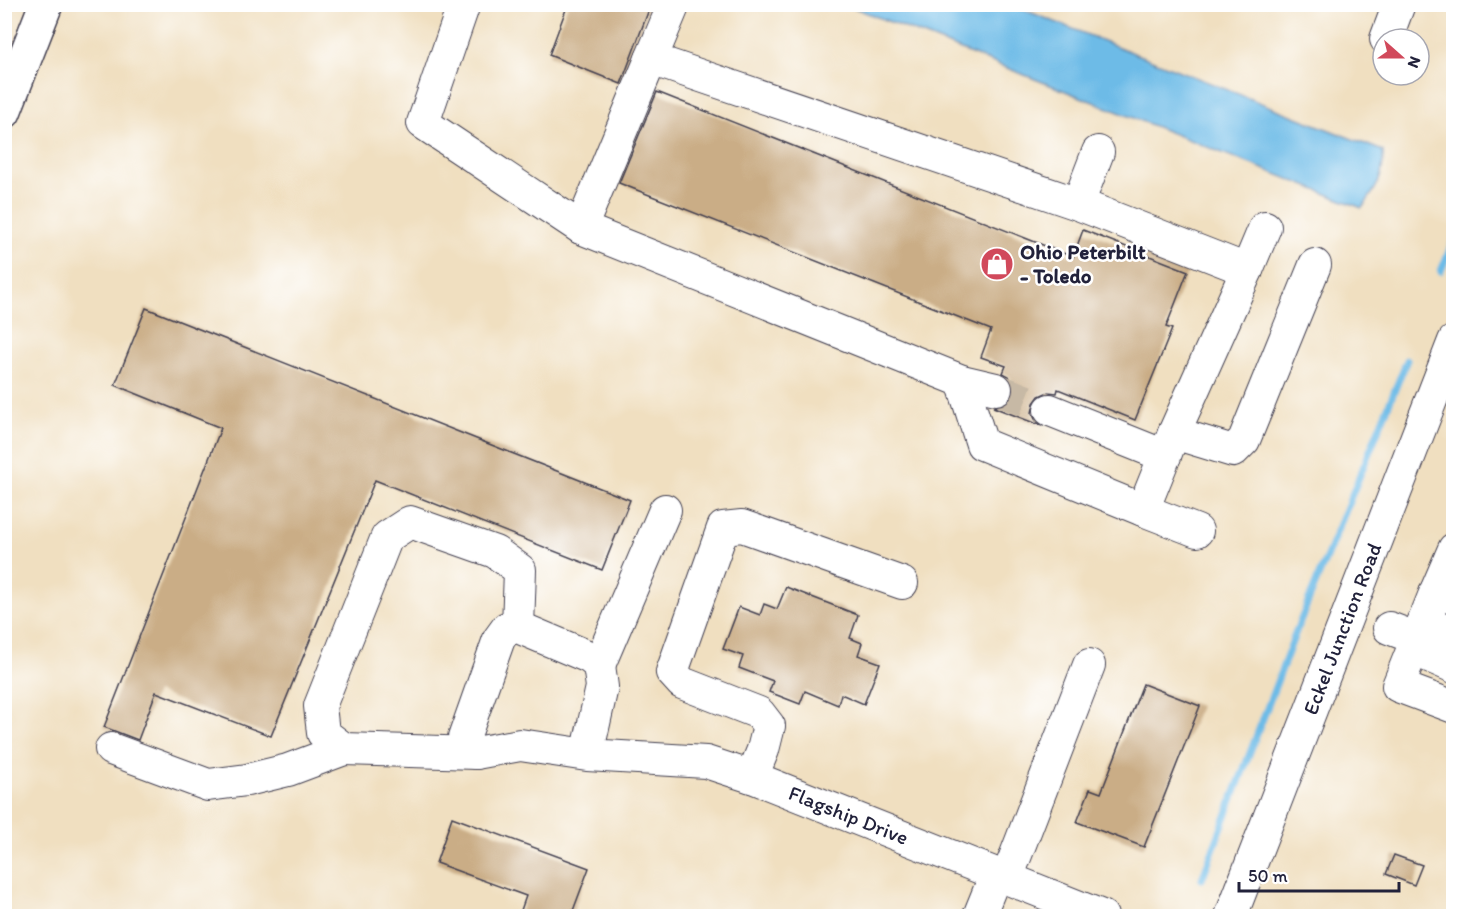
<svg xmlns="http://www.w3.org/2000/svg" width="1458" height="921" font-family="Itim,sans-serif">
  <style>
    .water { fill: #6dbbe7; stroke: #486e91; stroke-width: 1.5 }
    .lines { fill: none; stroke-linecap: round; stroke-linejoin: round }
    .stream { stroke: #6dbbe7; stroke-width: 7 }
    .building { fill: #caad86 }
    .minor-tunnel { stroke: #c7b9a5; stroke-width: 32; stroke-dasharray: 32 16; stroke-linecap: butt }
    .minor-casing { stroke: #413e4f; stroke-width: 34 }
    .highway-casing { stroke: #413e4f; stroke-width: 36 }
    .minor { stroke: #fff; stroke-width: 32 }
    .highway { stroke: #fff; stroke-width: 33 }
    .labels { text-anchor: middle; stroke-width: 5; stroke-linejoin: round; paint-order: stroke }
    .poi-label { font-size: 21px; font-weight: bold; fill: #22223b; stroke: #fff; text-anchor: start }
    .street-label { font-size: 21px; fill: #22223b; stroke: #fff }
  </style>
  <rect width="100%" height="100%" fill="#fff"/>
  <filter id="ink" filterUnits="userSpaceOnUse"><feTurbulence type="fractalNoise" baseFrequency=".0167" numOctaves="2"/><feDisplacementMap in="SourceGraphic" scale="12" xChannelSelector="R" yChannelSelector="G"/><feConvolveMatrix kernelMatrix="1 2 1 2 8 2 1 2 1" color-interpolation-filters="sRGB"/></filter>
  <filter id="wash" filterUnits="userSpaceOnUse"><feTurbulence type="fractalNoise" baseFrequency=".008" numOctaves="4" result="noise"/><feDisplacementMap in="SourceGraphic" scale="24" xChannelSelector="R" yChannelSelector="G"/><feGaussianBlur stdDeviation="1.35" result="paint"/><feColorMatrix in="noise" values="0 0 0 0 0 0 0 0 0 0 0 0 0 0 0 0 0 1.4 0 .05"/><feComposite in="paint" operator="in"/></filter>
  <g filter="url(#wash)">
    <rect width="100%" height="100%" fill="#f0dfc0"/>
    <path class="water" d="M 847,5 L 1012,5 L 1383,151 C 1384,177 1377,188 1362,208 Z"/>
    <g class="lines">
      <path class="stream" d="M 1441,271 L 1454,239
        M 1202,879 L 1297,629 L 1407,360"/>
    </g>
    <g id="blocks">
      <path class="building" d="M 568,4 L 651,4 L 621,84 L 549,55 Z
        M 657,92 L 1073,257 L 1083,230 L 1188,271 L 1166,327 L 1172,329 L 1135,420 L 1058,389 L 1057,393 L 1048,392 L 1039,396 L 1034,403 L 1032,413 L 1036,421 L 1042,426 L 993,407 L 1002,406 L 1009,402 L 1014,393 L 1013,383 L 1009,376 L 1003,373 L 1006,366 L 981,357 L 991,330 L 619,183 Z
        M 146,308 L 630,500 L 602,570 L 375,480 L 271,736 L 156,692 L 138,740 L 104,727 L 221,428 L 115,385 Z
        M 786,587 L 858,615 L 850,638 L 862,643 L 858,655 L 880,663 L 864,704 L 841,694 L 838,705 L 805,691 L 800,704 L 769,692 L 773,681 L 739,668 L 743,656 L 723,649 L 739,607 L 760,615 L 764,604 L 777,609 Z
        M 1143,684 L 1200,706 L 1144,847 L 1077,822 L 1090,789 L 1101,793 Z
        M 452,817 L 589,868 L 571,916 L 519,916 L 526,896 L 436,863 Z
        M 1394,855 L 1422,865 L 1414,885 L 1386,874 Z"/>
    </g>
  </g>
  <g filter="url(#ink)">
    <use href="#blocks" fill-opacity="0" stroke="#413e4f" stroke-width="1.5"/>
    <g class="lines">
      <path class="minor-tunnel" d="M 996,389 L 1050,410"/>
      <g class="minor-casing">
        <g id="minor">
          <path d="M 464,4 L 423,123 L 581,228 L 962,381 L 982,444 L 1143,510 L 1174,433 L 1247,270 L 1265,227"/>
          <path d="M 674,4 L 651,59 L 1078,204"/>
          <path d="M 1386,39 L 1399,4"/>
          <path d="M 1098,152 L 1078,204 L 1247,270"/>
          <path d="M 581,228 L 651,59"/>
          <path d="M 962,381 L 996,389"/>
          <path d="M 1050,410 L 1165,456"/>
          <path d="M 1174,433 L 1233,451 L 1244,440 L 1315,265"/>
          <path d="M 1143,510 L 1197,531"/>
          <path d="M 1454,549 L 1436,591 L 1454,597"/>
          <path d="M 1436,591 L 1398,686 L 1454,707"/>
          <path d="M 1424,621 L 1454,633"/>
          <path d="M 1389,628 L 1418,639"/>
          <path d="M 1413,649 L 1454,667"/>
          <path d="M 599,665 L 665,510"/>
          <path d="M 111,749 L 208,785 L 247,780 L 288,770 L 344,749"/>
          <path d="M 476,753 L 344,749 L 323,733 L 320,706 L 387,537 L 410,522 L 495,552 L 520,570 L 518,627"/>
          <path id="s1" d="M 587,755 L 602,687 L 599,665 L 589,657 L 518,627 L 507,628 L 499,639 L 464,738 L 465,749 L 476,753 L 520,745 L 587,755 L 706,762 L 752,777 L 1102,916"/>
          <path d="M 752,777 L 763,750 L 769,726 L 759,713 L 682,683 L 672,672 L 723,528 L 742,526 L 902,583"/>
          <path d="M 1007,878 L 1089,665"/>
          <path d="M 979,916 L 996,874"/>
          <path id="s2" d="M 1231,916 L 1454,341"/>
        </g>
      </g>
      <g class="highway-casing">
        <path id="highway" d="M 4,112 L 46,4"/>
      </g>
      <use href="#minor" class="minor"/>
      <use href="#highway" class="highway"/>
    </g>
  </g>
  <defs>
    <g id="shop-disc" transform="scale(1.725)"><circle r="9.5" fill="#d1495b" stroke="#fff"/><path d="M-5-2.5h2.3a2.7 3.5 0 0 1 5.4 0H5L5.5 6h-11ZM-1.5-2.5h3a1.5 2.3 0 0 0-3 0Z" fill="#fff"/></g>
  </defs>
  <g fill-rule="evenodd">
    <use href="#shop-disc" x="997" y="264"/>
  </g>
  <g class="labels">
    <g class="poi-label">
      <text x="1020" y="259">Ohio Peterbilt<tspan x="1020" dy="24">- Toledo</tspan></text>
    </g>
    <g class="street-label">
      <text dy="7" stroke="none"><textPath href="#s2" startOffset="308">Eckel Junction Road</textPath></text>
      <text dy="7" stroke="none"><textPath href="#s1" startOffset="718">Flagship Drive</textPath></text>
    </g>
  </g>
  <rect width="1458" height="921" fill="none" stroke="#fff" stroke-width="24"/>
  <g transform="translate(1401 57) rotate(111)"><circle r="28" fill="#ffffff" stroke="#a7a7b1" stroke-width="1.5"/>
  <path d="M0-4.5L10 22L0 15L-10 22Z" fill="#d1495b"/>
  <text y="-9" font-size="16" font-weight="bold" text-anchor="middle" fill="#22223b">N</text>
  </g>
  <path d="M1239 882v9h160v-9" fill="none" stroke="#22223b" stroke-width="3"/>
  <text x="1248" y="882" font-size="18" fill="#22223b" stroke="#ffffff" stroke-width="4.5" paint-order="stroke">50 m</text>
</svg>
